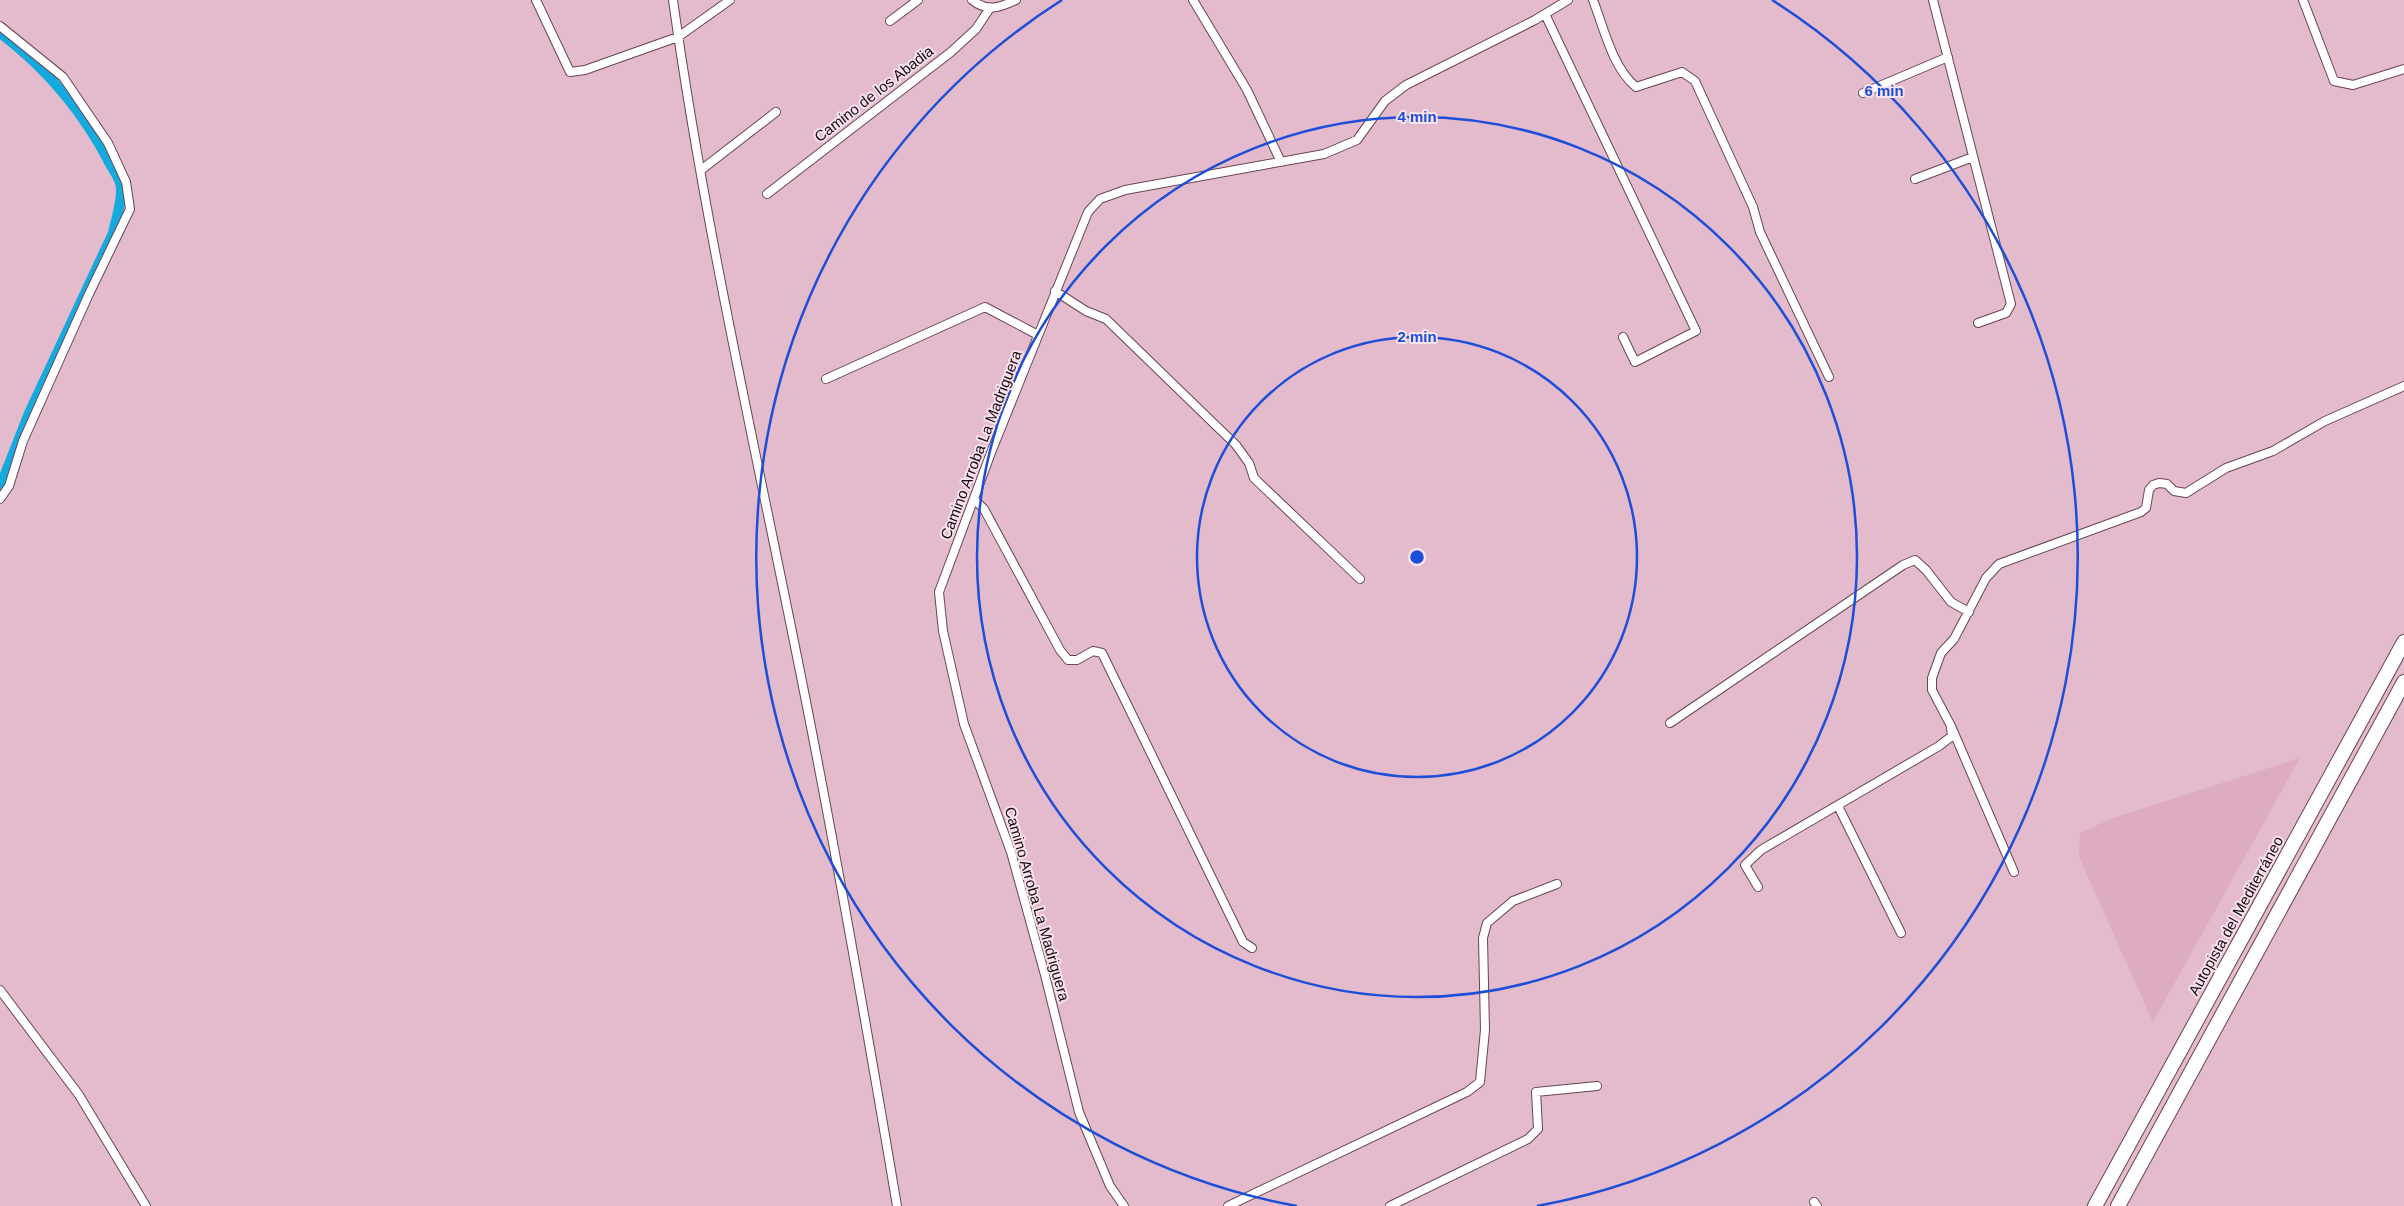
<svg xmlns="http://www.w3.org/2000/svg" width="2404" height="1206" font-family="Arial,sans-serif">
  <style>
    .built { fill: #ddacc3 }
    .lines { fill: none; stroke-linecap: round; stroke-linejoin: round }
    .canal { stroke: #14aade; stroke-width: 10 }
    .minor-casing { stroke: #684555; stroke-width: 10 }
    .motorway-casing { stroke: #684555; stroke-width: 16 }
    .minor { stroke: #fff; stroke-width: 8 }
    .motorway { stroke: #fff; stroke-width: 14 }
    .ring { fill: none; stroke: #1d4ed8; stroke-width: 2.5 }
    .labels { text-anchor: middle; stroke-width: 4; stroke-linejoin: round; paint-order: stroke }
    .street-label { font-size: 15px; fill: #190b12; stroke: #f7e1eb }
    .centre { fill: #1d4ed8; stroke: #f7e1eb; stroke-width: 2.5 }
    .ring-label { font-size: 15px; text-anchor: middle; font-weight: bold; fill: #1d4ed8; stroke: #f7e1eb; stroke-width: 4; stroke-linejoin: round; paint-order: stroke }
  </style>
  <rect width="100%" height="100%" fill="#e4bacd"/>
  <path class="built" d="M 2300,758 L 2153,1022 L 2079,857 L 2080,833 L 2113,818 Z"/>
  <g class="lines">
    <path class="canal" d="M 0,33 C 46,68 84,113 110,164 C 114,171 121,180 121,188 C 122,203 116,218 113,233 L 29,413 L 0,487"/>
    <g class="minor-casing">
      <path id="minor" d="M 536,0 L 570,72 L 585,70 L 678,37 L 730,0
        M 673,0 C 707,244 764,485 811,727 C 842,886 870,1046 897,1206
        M 972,0 C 987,12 999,8 1016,0
        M 1193,0 L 1247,90 L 1281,162
        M 1593,0 C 1604,28 1612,67 1636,87 L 1682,72 L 1695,81 L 1753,207 L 1760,232 L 1829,377
        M 1933,0 L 2011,304 L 2006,313 L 1978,323
        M 2303,0 L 2334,81 L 2353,85 L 2404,69
        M 1545,14 L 1696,331 L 1635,362 L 1623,337
        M 890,21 L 918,0
        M 0,26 L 63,77 L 108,143 L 126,182 L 130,209 L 89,294 L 23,441 L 9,486 L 0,499
        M 1863,93 L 1948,57
        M 701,170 L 776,112
        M 1915,179 L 1973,157
        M 767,194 L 951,52 L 976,29 L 990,8
        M 1055,291 L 1086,311 L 1106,319 L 1236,445 L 1249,463 L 1254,478 L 1360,579
        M 826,379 L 985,307 L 1038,335
        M 974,499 L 984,509 L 1060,650 L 1068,660 L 1077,660 L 1093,651 L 1102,653 L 1243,942 L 1252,948
        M 1670,723 L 1903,565 L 1915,560 L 1926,570 L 1951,602 L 1969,612
        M 1838,806 L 1901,933
        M 2014,872 L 1951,726 L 1932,690 L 1932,678 L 1941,653 L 1954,639 L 1986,578 L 1999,564 L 2141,512 L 2146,508 L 2149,490 L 2153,485 L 2159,483 L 2167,484 L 2174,491 L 2186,493 L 2226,468 L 2273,451 L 2325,421 L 2404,386
        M 1758,887 L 1745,865 L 1761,850 L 1939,746 L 1952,736 L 1951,728
        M 0,990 L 79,1095 L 146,1206
        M 1814,1202 L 1817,1206
        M 1124,1206 L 1110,1186 L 1079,1112 L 1045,975 L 1011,852 L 964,724 L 943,631 L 939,592 L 992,450 L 1088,212 L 1100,199 L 1125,190 L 1324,154 L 1357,140 L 1385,101 L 1406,85 L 1535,20 L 1568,0
        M 1228,1206 L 1467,1092 L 1480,1082 L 1485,1030 L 1483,938 L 1487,923 L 1513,901 L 1557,884
        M 1390,1206 L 1528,1139 L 1538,1129 L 1536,1092 L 1597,1086"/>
    </g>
    <g class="motorway-casing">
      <path id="motorway" d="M 2095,1206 L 2404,642
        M 2118,1206 L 2404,682"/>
    </g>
    <use href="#minor" class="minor"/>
    <use href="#motorway" class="motorway"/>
  </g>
  <g class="ring">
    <circle cx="1417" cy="557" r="220"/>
    <circle cx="1417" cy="557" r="440"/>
    <path d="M1297 1206A660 660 0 0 1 1062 0M1772 0A660 660 0 0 1 1537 1206"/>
  </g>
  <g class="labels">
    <g class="street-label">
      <text transform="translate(874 94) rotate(-38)" y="5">Camino de los Abadia</text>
      <text transform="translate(981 445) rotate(-69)" y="5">Camino Arroba La Madriguera</text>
      <text transform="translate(1037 904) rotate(74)" y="5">Camino Arroba La Madriguera</text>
      <text transform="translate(2236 916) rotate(-61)" y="5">Autopista del Mediterráneo</text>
    </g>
  </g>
  <circle cx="1417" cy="557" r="8" class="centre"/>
  <g class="ring-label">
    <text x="1884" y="96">6 min</text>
    <text x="1417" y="122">4 min</text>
    <text x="1417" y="342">2 min</text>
  </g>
</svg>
